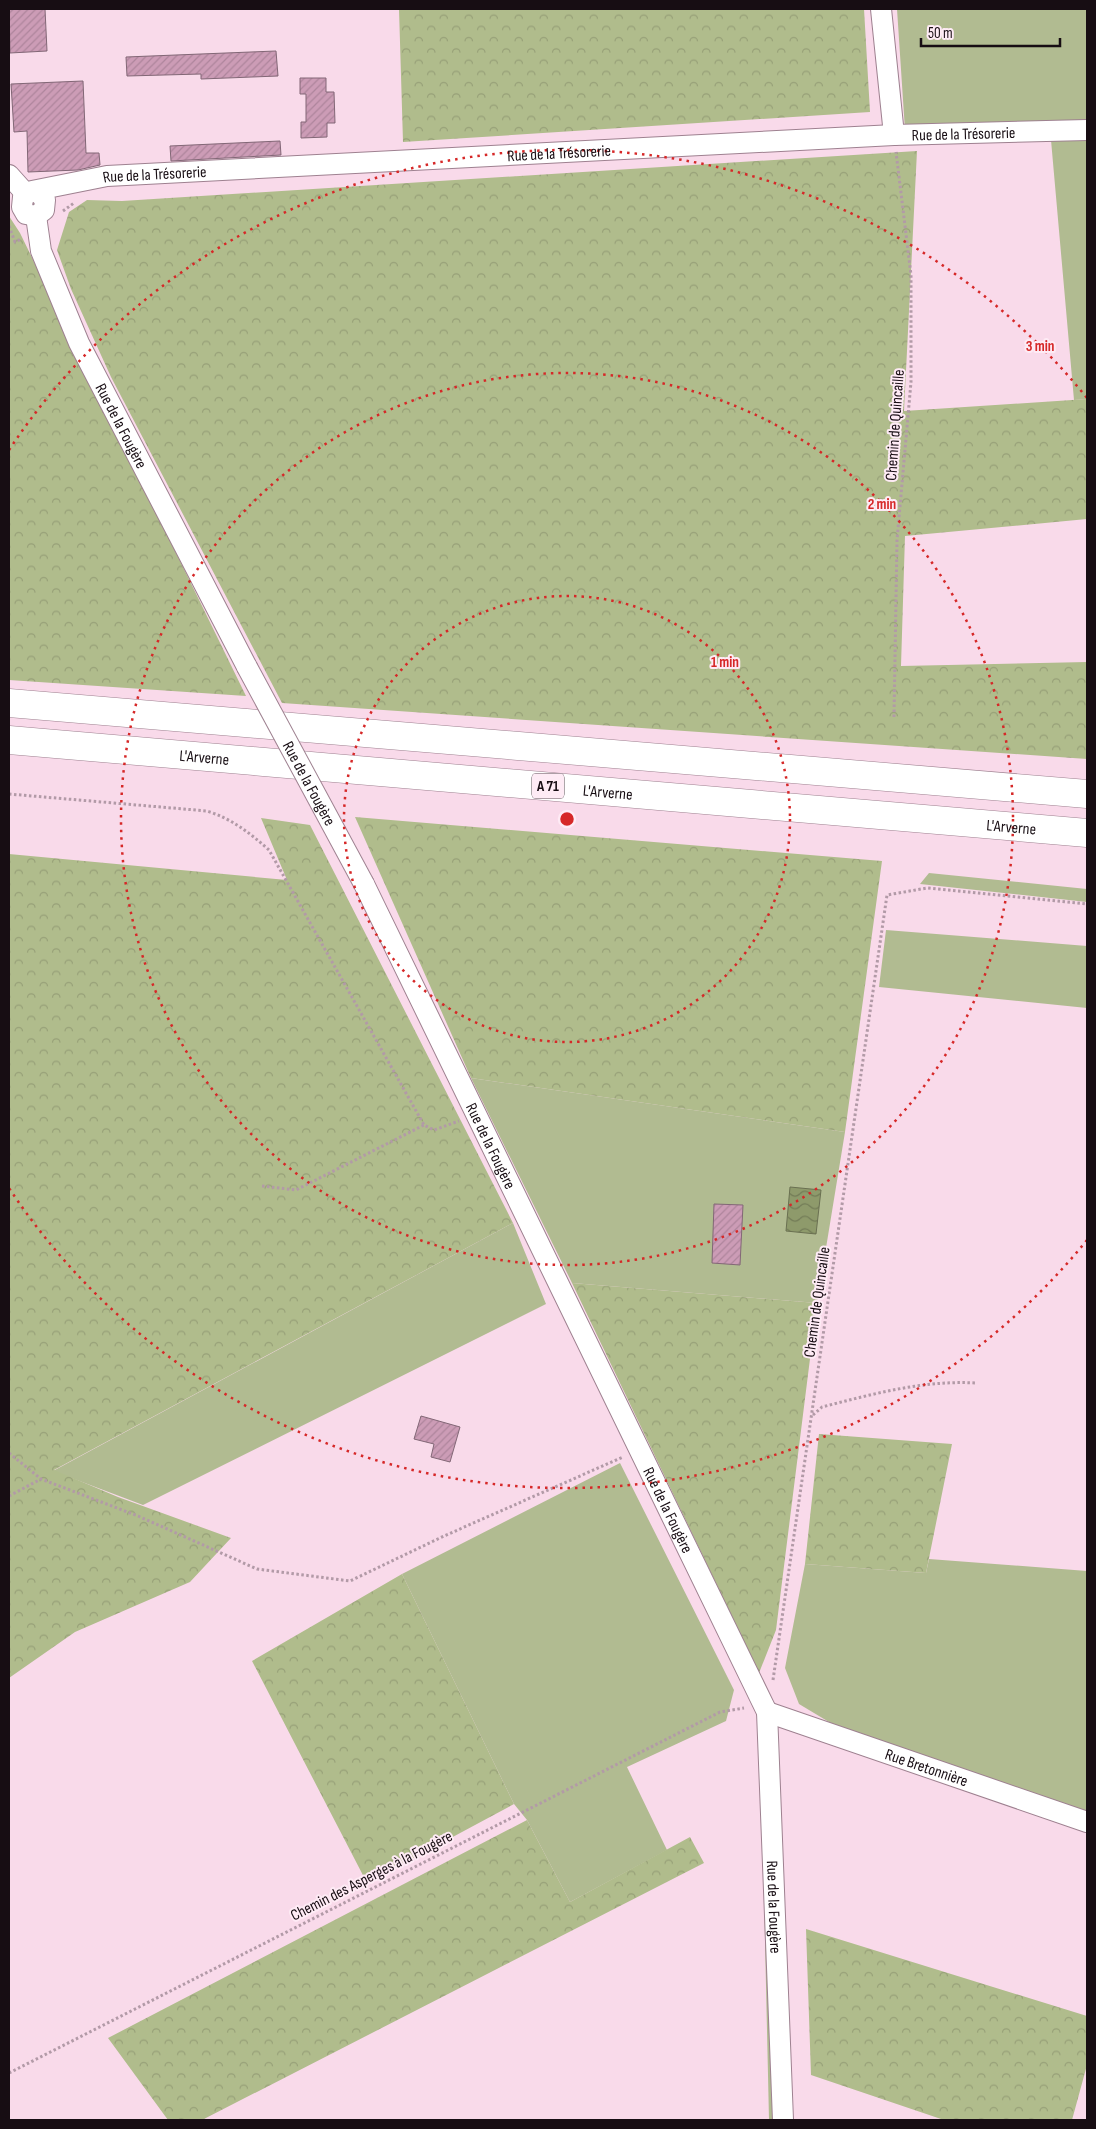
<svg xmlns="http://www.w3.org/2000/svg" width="1096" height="2129" font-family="'Sofia Sans Condensed',sans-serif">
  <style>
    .grass { fill: #b1bb91 }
    .forest { fill: url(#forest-crowns) }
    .water { fill: url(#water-waves); stroke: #6a7051 }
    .building { fill: url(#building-hatch); stroke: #826776 }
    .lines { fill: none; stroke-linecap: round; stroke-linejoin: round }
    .street-casing { stroke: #9e8190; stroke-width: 22 }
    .highway-casing { stroke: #9e8190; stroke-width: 29 }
    .path { stroke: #b29aa7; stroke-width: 3; stroke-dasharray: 2.5 2.5; stroke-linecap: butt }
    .street { stroke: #fff; stroke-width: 20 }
    .highway { stroke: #fff; stroke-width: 28 }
    .street-bridge-casing { stroke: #9e8190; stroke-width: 22; stroke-linecap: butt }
    .street-bridge { stroke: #fff; stroke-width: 20 }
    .ring { fill: none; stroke: #d62828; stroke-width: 2.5; stroke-dasharray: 2.5 5 }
    .labels { text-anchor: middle; stroke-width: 4; stroke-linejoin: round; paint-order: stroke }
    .shield { fill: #feebf5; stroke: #5c5057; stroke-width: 1 }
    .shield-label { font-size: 15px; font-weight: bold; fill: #170d13 }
    .street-label { font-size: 16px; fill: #170d13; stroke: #feebf5 }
    .centre { fill: #d62828; stroke: #feebf5; stroke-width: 2.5 }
    .ring-label { font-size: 15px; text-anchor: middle; font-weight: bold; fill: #d62828; stroke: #feebf5; stroke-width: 4; stroke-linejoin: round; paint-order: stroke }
  </style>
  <defs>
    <pattern id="forest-crowns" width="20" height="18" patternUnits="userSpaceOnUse" patternTransform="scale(1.25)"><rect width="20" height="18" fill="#b0bc8c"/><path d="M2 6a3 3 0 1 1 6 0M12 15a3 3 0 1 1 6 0" fill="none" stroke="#97a078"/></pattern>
    <pattern id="water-waves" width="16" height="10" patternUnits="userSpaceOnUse" patternTransform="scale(1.25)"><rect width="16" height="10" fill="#8e9a6b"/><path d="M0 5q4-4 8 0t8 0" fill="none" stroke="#737c57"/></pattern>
    <pattern id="building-hatch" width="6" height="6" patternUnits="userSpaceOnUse" patternTransform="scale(1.25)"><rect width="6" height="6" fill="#cc9cb6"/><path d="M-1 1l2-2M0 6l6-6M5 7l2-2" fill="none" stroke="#ae859c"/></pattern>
  </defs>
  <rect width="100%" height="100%" fill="#f9daea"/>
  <path class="grass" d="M 897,9 L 1087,9 L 1087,123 L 905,130 Z
    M 1051,140 L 1087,140 L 1087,399 L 1074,400 Z
    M 929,873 L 1087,889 L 1087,902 L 920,884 Z
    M 886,930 L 1087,946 L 1087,1008 L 879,987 Z
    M 471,1078 L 845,1132 L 817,1303 L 572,1283 Z
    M 513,1223 L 546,1304 L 143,1505 L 53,1471 Z
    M 620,1463 L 734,1690 L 726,1721 L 627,1767 L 667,1850 L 570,1902 L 527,1820 L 514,1804 L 402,1574 Z
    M 929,1559 L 1087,1571 L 1087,1814 L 844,1731 L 799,1704 L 785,1668 L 805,1564 L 926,1573 Z
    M 761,1760 L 775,2120 L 769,2120 Z"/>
  <path class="forest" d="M 399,9 L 864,9 L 870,112 L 403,142 Z
    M 917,151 L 904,411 L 1087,399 L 1087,519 L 905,536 L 901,666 L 1087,662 L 1087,759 L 282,703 L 111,377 L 71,289 L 57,250 L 69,212 L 87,200 L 122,201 Z
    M 9,216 L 20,233 L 246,696 L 9,680 Z
    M 355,817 L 882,861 L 845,1132 L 471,1078 Z
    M 261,818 L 310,825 L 513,1223 L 54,1470 L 118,1497 L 231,1538 L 190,1582 L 75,1632 L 9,1678 L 9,854 L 287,880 Z
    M 572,1283 L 817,1303 L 776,1630 L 759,1673 Z
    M 819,1434 L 952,1444 L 926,1573 L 805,1564 Z
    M 402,1574 L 514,1804 L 367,1883 L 252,1661 Z
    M 527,1820 L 570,1902 L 690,1837 L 704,1863 L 202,2120 L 168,2120 L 108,2038 Z
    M 806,1929 L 1087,2016 L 1087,2065 L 1072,2120 L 944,2120 L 811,2075 Z"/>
  <path class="water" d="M 790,1187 L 821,1190 L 816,1234 L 786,1231 Z"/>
  <path class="building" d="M 9,9 L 45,9 L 47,51 L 10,53 Z
    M 276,51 L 278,76 L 201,79 L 201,74 L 127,76 L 126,57 Z
    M 300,78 L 326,78 L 326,92 L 334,92 L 335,123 L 327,123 L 327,137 L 301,138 L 301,122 L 306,122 L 306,94 L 300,94 Z
    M 83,81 L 86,153 L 99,153 L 100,165 L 78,170 L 28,172 L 27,131 L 14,132 L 11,84 Z
    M 280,141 L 281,155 L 171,161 L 170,146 Z
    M 714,1204 L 743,1205 L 740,1265 L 712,1263 Z
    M 421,1416 L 460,1427 L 450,1462 L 431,1457 L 434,1444 L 414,1439 Z"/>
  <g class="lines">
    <g class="street-casing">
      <g id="street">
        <path d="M 881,9 L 894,135"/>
        <path d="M 9,175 L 26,194"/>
        <path id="s1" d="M 32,191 L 38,192 L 45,200 L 44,210 L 36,216 L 26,214 L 22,207 L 23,197 L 32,191 L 107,176 L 894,135 L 1087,130"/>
        <path id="s2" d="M 36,216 L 41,251 L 79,343 L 247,667"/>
        <path id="s3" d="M 364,884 L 767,1712 L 783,2120"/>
        <path id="s4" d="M 767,1712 L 1087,1822"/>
      </g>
    </g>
    <g class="highway-casing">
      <g id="highway">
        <path d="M 9,703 L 1087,794"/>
        <path id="s5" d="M 9,740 L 1087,833"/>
      </g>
    </g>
    <path class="path" d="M 63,211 L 74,203
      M 9,226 L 15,242 L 21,239
      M 894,717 L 897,540 L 911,382 L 911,275 L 896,152
      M 9,794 L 207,811 C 232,819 250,833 269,850 L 424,1125 L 434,1130 L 459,1121
      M 262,1186 L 296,1190 L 424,1125
      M 813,1415 L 822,1407 C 873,1394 923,1380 976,1383
      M 9,1453 L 41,1479 L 138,1516 L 257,1569 L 350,1581 L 444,1536 L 623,1457
      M 9,1496 L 41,1479
      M 773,1680 L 887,895 L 927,888 L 1087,904
      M 9,2073 L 720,1712 L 744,1708"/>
    <use href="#street" class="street"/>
    <use href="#highway" class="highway"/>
    <g class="street-bridge-casing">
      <g id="street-bridge">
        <path id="s6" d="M 247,667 L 364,884"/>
      </g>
    </g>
    <use href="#street-bridge" class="street-bridge"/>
  </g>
  <g class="ring">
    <circle cx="567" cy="819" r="223"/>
    <circle cx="567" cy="819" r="446"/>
    <path d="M1087 1240A669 669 0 0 1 9 1188M9 450A669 669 0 0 1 1087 398"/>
  </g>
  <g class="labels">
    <rect class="shield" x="532" y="773.5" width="32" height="25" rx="4"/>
    <g class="shield-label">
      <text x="548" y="791">A 71</text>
    </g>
    <g class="street-label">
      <text dy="6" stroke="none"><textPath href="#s1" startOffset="1010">Rue de la Trésorerie</textPath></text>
      <text dy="6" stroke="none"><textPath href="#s1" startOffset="605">Rue de la Trésorerie</textPath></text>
      <text dy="6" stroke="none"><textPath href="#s1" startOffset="200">Rue de la Trésorerie</textPath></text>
      <text dy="6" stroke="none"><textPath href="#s2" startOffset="228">Rue de la Fougère</textPath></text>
      <text transform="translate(894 425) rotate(-86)" y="6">Chemin de Quincaille</text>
      <text dy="6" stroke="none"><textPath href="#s5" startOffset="196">L'Arverne</textPath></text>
      <text dy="6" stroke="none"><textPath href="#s6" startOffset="132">Rue de la Fougère</textPath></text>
      <text dy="6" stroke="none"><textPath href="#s5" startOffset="601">L'Arverne</textPath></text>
      <text dy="6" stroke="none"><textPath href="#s5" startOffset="1006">L'Arverne</textPath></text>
      <text dy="6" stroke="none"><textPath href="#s3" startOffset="291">Rue de la Fougère</textPath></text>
      <text transform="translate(816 1302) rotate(-82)" y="6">Chemin de Quincaille</text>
      <text dy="6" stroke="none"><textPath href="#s3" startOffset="696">Rue de la Fougère</textPath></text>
      <text dy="6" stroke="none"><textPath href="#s4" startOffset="169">Rue Bretonnière</textPath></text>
      <text transform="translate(371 1875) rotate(-27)" y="6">Chemin des Asperges à la Fougère</text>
      <text dy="6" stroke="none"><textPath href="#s3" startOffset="1116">Rue de la Fougère</textPath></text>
    </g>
  </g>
  <circle cx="567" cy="819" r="8" class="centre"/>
  <g class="ring-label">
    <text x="1040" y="351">3 min</text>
    <text x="882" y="509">2 min</text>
    <text x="725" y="667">1 min</text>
  </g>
  <rect width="1096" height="2129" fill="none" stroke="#170d13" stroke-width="20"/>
  <path d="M921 38v8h139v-8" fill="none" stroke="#170d13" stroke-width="2.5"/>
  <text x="928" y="38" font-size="15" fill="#170d13" stroke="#feebf5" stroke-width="4" paint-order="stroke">50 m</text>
</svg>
